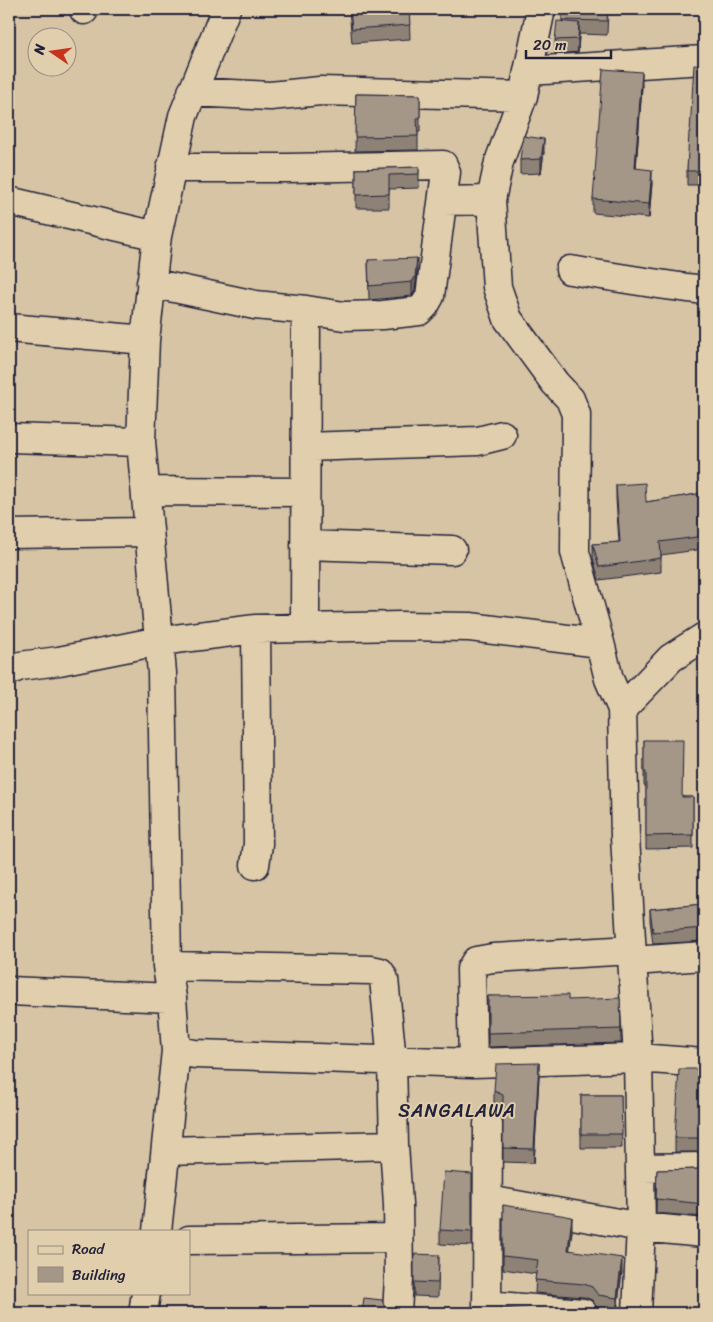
<svg xmlns="http://www.w3.org/2000/svg" width="713" height="1322" font-family="Sriracha,sans-serif">
  <style>
    .lines { fill: none; stroke-linecap: round; stroke-linejoin: round }
    .minor-casing { stroke: #22223b; stroke-width: 31 }
    .minor { stroke: #e1ceac; stroke-width: 28 }
    .wall { fill: #8d8274; stroke: #22223b }
    .shaded-wall { fill: #736a5e; stroke: #22223b }
    .building { fill: #a49787; stroke: #22223b }
    .labels { text-anchor: middle; stroke-width: 4; stroke-linejoin: round; paint-order: stroke }
    .quarter-label { font-size: 19px; letter-spacing: 1px; fill: #22223b; stroke: #e1ceac }
  </style>
  <rect width="100%" height="100%" fill="#d6c4a5"/>
  <filter id="ink" filterUnits="userSpaceOnUse"><feTurbulence type="fractalNoise" baseFrequency=".02" numOctaves="2"/><feDisplacementMap in="SourceGraphic" scale="10" xChannelSelector="R" yChannelSelector="G"/><feConvolveMatrix kernelMatrix="1 2 1 2 8 2 1 2 1" color-interpolation-filters="sRGB"/></filter>
  <g filter="url(#ink)">
    <g class="lines">
      <g class="minor-casing">
        <path id="minor" d="M 541,9 L 523,96 L 499,162 L 491,200 L 497,287 L 508,319 L 555,383 L 570,399 L 576,414 L 575,552 L 600,643
          M 84,10 L 84,9
          M 528,71 L 704,60
          M 192,92 L 270,96 L 320,91 L 523,96
          M 9,201 L 157,236
          M 443,201 L 491,200
          M 570,270 C 615,277 659,285 704,290
          M 151,283 L 255,305 L 306,310 L 344,316 L 383,315 L 419,311 L 425,305 L 430,296 L 446,172 L 443,165 L 287,168 L 171,168
          M 9,328 L 145,340
          M 9,438 L 141,442
          M 306,447 L 478,441 L 502,435
          M 146,491 L 305,492
          M 9,534 L 149,532
          M 305,545 L 452,550
          M 305,628 L 306,310
          M 9,671 L 20,666 L 59,661 L 159,641 L 256,629 L 400,626 L 470,627 L 600,643 L 609,679 L 622,709 L 625,837 L 638,1058 L 641,1227 L 637,1313
          M 622,709 L 671,658 L 704,637
          M 255,865 L 258,844 L 256,629
          M 633,961 L 704,956
          M 167,966 L 371,970 L 380,972 L 384,979 L 392,1061 L 394,1145 L 398,1204 L 399,1278 L 397,1313
          M 9,991 L 172,998
          M 176,1051 L 195,1054 L 228,1055 L 473,1063 L 638,1058 L 704,1063
          M 473,1063 L 471,969 L 476,961 L 493,958 L 632,950
          M 166,1151 L 394,1145
          M 640,1168 L 704,1167
          M 488,1200 L 641,1227 L 704,1233
          M 157,1231 L 176,1051 L 172,998 L 167,966 L 162,673 L 141,442 L 145,340 L 157,236 L 183,116 L 226,9
          M 189,1240 L 398,1238
          M 487,1305 L 583,1313
          M 143,1313 L 146,1293
          M 487,1313 L 488,1124"/>
      </g>
      <use href="#minor" class="minor"/>
    </g>
    <path class="wall" d="M 349,9 L 409,9 L 410,39 L 352,43 Z
      M 562,9 L 608,9 L 607,35 L 579,34 L 578,52 L 555,54 L 555,40 L 562,21 Z
      M 704,65 L 704,185 L 687,185 L 687,171 L 690,132 Z
      M 642,86 L 636,168 L 652,183 L 649,218 L 593,213 L 593,199 Z
      M 356,94 L 420,95 L 420,132 L 418,132 L 418,150 L 355,151 Z
      M 544,152 L 541,173 L 520,174 L 520,160 Z
      M 419,167 L 419,188 L 389,189 L 389,208 L 356,208 L 356,169 Z
      M 368,260 L 417,272 L 415,291 L 412,296 L 369,300 Z
      M 616,485 L 646,502 L 704,493 L 704,549 L 661,555 L 661,572 L 599,580 L 593,558 L 593,544 L 619,542 L 616,499 Z
      M 644,740 L 682,797 L 693,797 L 693,848 L 646,849 L 646,786 L 644,786 Z
      M 704,904 L 704,941 L 653,944 L 650,921 L 650,909 Z
      M 488,996 L 568,1000 L 621,1029 L 621,1043 L 488,1047 Z
      M 704,1069 L 704,1152 L 675,1152 L 675,1138 Z
      M 539,1077 L 534,1163 L 503,1162 L 503,1108 L 494,1104 L 494,1091 Z
      M 581,1095 L 621,1095 L 622,1148 L 581,1148 Z
      M 704,1169 L 704,1217 L 656,1213 L 657,1170 Z
      M 472,1174 L 472,1246 L 440,1244 L 440,1230 Z
      M 503,1205 L 572,1231 L 569,1250 L 622,1272 L 617,1311 L 598,1309 L 592,1300 L 584,1297 L 535,1293 L 536,1274 L 503,1269 Z
      M 439,1255 L 438,1297 L 414,1296 L 414,1282 Z"/>
    <path class="shaded-wall" d="M 579,23 L 579,36 L 578,52 L 578,39 Z
      M 642,72 L 642,86 L 635,182 L 635,168 Z
      M 544,139 L 544,152 L 541,173 L 541,159 Z
      M 652,170 L 652,183 L 649,218 L 649,204 Z
      M 417,258 L 417,272 L 415,291 L 412,296 L 412,282 Z
      M 539,1063 L 539,1077 L 534,1163 L 534,1149 Z
      M 572,1217 L 572,1231 L 568,1263 L 568,1250 Z
      M 622,1258 L 622,1272 L 617,1311 L 617,1298 Z"/>
    <path class="building" d="M 350,9 L 409,9 L 410,25 L 352,29 Z
      M 562,9 L 608,9 L 607,21 L 562,20 Z
      M 557,21 L 579,23 L 578,39 L 555,40 Z
      M 694,64 L 704,65 L 704,171 L 687,171 L 689,132 L 690,132 Z
      M 603,69 L 642,72 L 635,168 L 652,170 L 649,204 L 593,199 Z
      M 356,94 L 420,95 L 420,118 L 417,118 L 418,136 L 355,137 Z
      M 523,136 L 544,139 L 541,159 L 520,160 Z
      M 419,167 L 419,174 L 389,175 L 389,194 L 356,195 L 356,169 Z
      M 417,258 L 415,277 L 412,282 L 369,286 L 368,260 Z
      M 645,483 L 646,502 L 704,493 L 704,536 L 660,542 L 661,558 L 599,567 L 593,544 L 620,542 L 616,485 Z
      M 644,740 L 683,740 L 682,797 L 693,797 L 693,835 L 646,836 L 646,772 L 644,772 Z
      M 704,904 L 704,928 L 653,932 L 650,909 Z
      M 568,995 L 568,1000 L 620,998 L 621,1029 L 488,1033 L 488,996 Z
      M 539,1063 L 534,1149 L 503,1148 L 503,1095 L 494,1091 L 496,1064 Z
      M 679,1069 L 704,1069 L 704,1138 L 675,1138 Z
      M 581,1095 L 621,1095 L 622,1134 L 581,1134 Z
      M 704,1169 L 704,1204 L 656,1199 L 657,1170 Z
      M 444,1172 L 472,1174 L 472,1232 L 440,1230 Z
      M 503,1205 L 572,1217 L 568,1250 L 622,1258 L 617,1298 L 598,1295 L 592,1287 L 584,1284 L 535,1280 L 538,1260 L 503,1256 Z
      M 414,1254 L 439,1255 L 438,1283 L 414,1282 Z
      M 364,1298 L 382,1300 L 385,1308 L 384,1313 L 362,1313 Z
      M 500,1308 L 526,1310 L 526,1313 L 499,1313 Z
      M 431,1311 L 454,1313 L 430,1313 Z"/>
  </g>
  <g class="labels">
    <g class="quarter-label">
      <text x="457" y="1117">SANGALAWA</text>
    </g>
  </g>
  <rect width="713" height="1322" fill="none" stroke="#e1ceac" stroke-width="30"/>
  <rect x="15" y="15" width="683" height="1292" fill="none" stroke="#22223b" stroke-width="2" filter="url(#ink)"/>
  <rect x="28" y="1230" width="162" height="65" fill="#e1ceac" stroke="#95897f"/>
  <rect x="38" y="1246" width="25" height="8" fill="#e1ceac" stroke="#95897f"/>
  <text x="72" y="1254" font-size="15" fill="#22223b">Road</text>
  <rect x="38" y="1267" width="25" height="15" fill="#a49787" stroke="#95897f"/>
  <text x="72" y="1280" font-size="15" fill="#22223b">Building</text>
  <g transform="translate(52 52) rotate(283)"><circle r="24" fill="#e1ceac" stroke="#95897f"/>
  <path d="M0-4L9 19L0 12L-9 19Z" fill="#c8321e"/>
  <text y="-8" font-size="14" font-weight="bold" text-anchor="middle" fill="#22223b">N</text>
  </g>
  <path d="M526 50v8h85v-8" fill="none" stroke="#22223b" stroke-width="2.5"/>
  <text x="533" y="50" font-size="15" fill="#22223b" stroke="#e1ceac" stroke-width="4" paint-order="stroke">20 m</text>
</svg>
